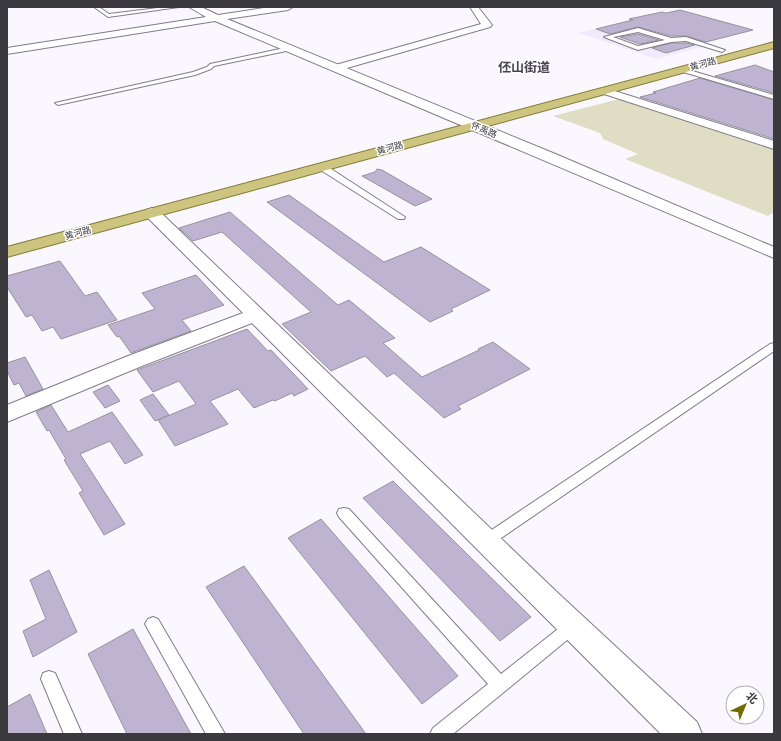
<svg xmlns="http://www.w3.org/2000/svg" width="781" height="741" font-family="Roboto,'Noto Sans SC',sans-serif">
  <style>
    .built { fill: #f1ecfd }
    .green { fill: #dfddc4 }
    .building { fill: #beb4d2; stroke: #96929f }
    .lines { fill: none; stroke-linecap: round; stroke-linejoin: round }
    .service-casing { stroke: #807c89; stroke-width: 2 }
    .minor-casing { stroke: #807c89; stroke-width: 2 }
    .tertiary-casing { stroke: #807c89; stroke-width: 2 }
    .primary-casing { stroke: #837a32; stroke-width: 2 }
    .service { fill: #fff; fill-rule: evenodd }
    .minor { fill: #fff; fill-rule: evenodd }
    .tertiary { fill: #fff; fill-rule: evenodd }
    .primary { fill: #cdc480; fill-rule: evenodd }
    .labels { text-anchor: middle; stroke-width: 3; stroke-linejoin: round; paint-order: stroke }
    .far-street-label { font-size: 9px; fill: #3a393e; stroke: #fff }
    .far-district-label { font-size: 13px; font-weight: bold; fill: #47434f; stroke: #fff }
  </style>
  <rect width="100%" height="100%" fill="#faf8fe"/>
  <path class="built" d="M 630,20 L 710,45 L 657,59 L 578,33 Z"/>
  <path class="green" d="M 619,99 L 774,148 L 774,212 L 768,216 L 625,159 L 638,154 L 603,139 L 600,133 L 553,116 Z"/>
  <path class="building" d="M 680,10 L 753,30 L 706,42 L 686,36 L 671,36 L 638,27 L 610,34 L 596,29 L 633,20 L 629,19 L 662,12 L 666,13 Z
    M 638,34 L 659,40 L 640,44 L 620,37 Z
    M 671,43 L 686,43 L 695,45 L 666,53 L 652,48 Z
    M 755,65 L 774,72 L 774,93 L 715,76 Z
    M 700,78 L 774,100 L 774,139 L 640,97 L 656,93 L 653,92 Z
    M 377,169 L 382,170 L 432,199 L 415,206 L 362,176 L 375,172 Z
    M 289,195 L 384,262 L 421,247 L 490,290 L 451,309 L 453,311 L 430,322 L 267,202 Z
    M 230,212 L 338,305 L 349,300 L 395,338 L 383,343 L 422,377 L 479,350 L 478,349 L 493,342 L 530,369 L 458,406 L 461,409 L 444,418 L 394,373 L 387,377 L 365,356 L 331,371 L 282,324 L 311,312 L 222,232 L 193,241 L 179,228 Z
    M 60,261 L 85,296 L 97,292 L 117,320 L 61,339 L 53,327 L 42,331 L 32,315 L 26,317 L 7,287 L 7,276 Z
    M 196,275 L 224,305 L 182,320 L 191,331 L 131,353 L 119,336 L 117,337 L 108,325 L 155,309 L 142,293 Z
    M 247,329 L 268,351 L 271,350 L 308,389 L 294,396 L 292,393 L 275,401 L 273,400 L 254,408 L 238,389 L 210,401 L 228,424 L 175,446 L 158,420 L 196,404 L 179,381 L 153,392 L 137,370 Z
    M 25,357 L 43,389 L 26,396 L 19,383 L 14,385 L 7,371 L 7,363 Z
    M 108,385 L 120,401 L 105,408 L 93,392 Z
    M 153,394 L 169,415 L 155,421 L 140,400 Z
    M 51,405 L 68,432 L 112,412 L 143,455 L 125,464 L 110,441 L 80,454 L 125,524 L 104,535 L 79,493 L 83,491 L 64,460 L 66,459 L 49,430 L 47,431 L 36,412 Z
    M 393,481 L 531,617 L 500,641 L 363,498 Z
    M 321,519 L 458,676 L 422,704 L 288,538 Z
    M 244,566 L 366,734 L 304,734 L 206,587 Z
    M 49,570 L 77,632 L 33,657 L 23,631 L 46,619 L 30,580 Z
    M 133,629 L 191,734 L 127,734 L 88,654 Z
    M 30,694 L 47,734 L 7,734 L 7,707 Z"/>
  <g class="lines">
    <g class="service-casing">
      <path id="service" d="M 94,7 L 99,7 L 109,14 L 166,7 L 179,7 L 108,17 Z
        M 638,28 L 671,38 L 686,37 L 725,50 L 722,52 L 686,41 L 671,42 L 638,50 L 604,37 ZM 638,32 L 665,40 L 638,46 L 613,37 Z
        M 289,47 L 291,48 L 291,50 L 214,66 L 211,69 L 195,75 L 58,105 L 55,103 L 193,72 L 207,67 L 210,64 Z
        M 682,68 L 774,95 L 774,99 L 680,71 L 679,70 Z
        M 319,165 L 325,165 L 405,217 L 404,219 L 398,219 L 319,169 Z
        M 774,343 L 774,351 L 491,545 L 486,547 L 481,545 L 479,541 L 481,537 L 770,344 Z
        M 344,508 L 349,509 L 501,674 L 568,621 L 573,619 L 578,621 L 581,626 L 578,631 L 453,734 L 430,734 L 433,728 L 488,684 L 339,517 L 337,513 L 339,509 Z
        M 153,617 L 158,619 L 225,734 L 206,734 L 145,624 L 148,619 Z
        M 49,671 L 55,673 L 82,734 L 64,734 L 41,679 L 43,673 Z"/>
    </g>
    <g class="minor-casing">
      <path id="minor" d="M 470,7 L 478,7 L 492,25 L 490,27 L 340,70 L 332,70 L 331,68 L 332,66 L 481,24 Z
        M 605,88 L 774,141 L 774,149 L 601,93 L 599,91 L 601,89 Z
        M 152,208 L 158,210 L 559,594 L 697,722 L 702,734 L 661,734 L 252,323 L 142,366 L 7,422 L 7,405 L 128,356 L 243,313 L 146,216 L 144,213 L 146,210 Z"/>
    </g>
    <g class="tertiary-casing">
      <path id="tertiary" d="M 189,7 L 201,7 L 218,15 L 270,7 L 293,7 L 288,10 L 227,19 L 553,153 L 774,247 L 774,258 L 215,21 L 7,54 L 7,48 L 206,17 Z"/>
    </g>
    <g class="primary-casing">
      <path id="primary" d="M 774,42 L 774,48 L 7,257 L 7,247 Z"/>
    </g>
    <use href="#service" class="service"/>
    <use href="#minor" class="minor"/>
    <use href="#tertiary" class="tertiary"/>
    <use href="#primary" class="primary"/>
  </g>
  <g class="labels">
    <g class="far-street-label">
      <text transform="translate(703 64) rotate(-15)" y="3">黄河路</text>
      <text transform="translate(484 130) rotate(23)" y="3">怀禹路</text>
      <text transform="translate(390 148) rotate(-15)" y="3">黄河路</text>
      <text transform="translate(78 233) rotate(-15)" y="3">黄河路</text>
    </g>
    <g class="far-district-label">
      <text x="524" y="72">伾山街道</text>
    </g>
  </g>
  <rect width="781" height="741" fill="none" stroke="#3a393e" stroke-width="16"/>
  <g transform="translate(745 705) rotate(44)"><circle r="19" fill="#ffffff" stroke="#b0b0b2"/>
  <path d="M0-3L7 15L0 10L-7 15Z" fill="#756a02"/>
  <text y="-6" font-size="11" font-weight="bold" text-anchor="middle" fill="#3a393e">北</text>
  </g>
</svg>
